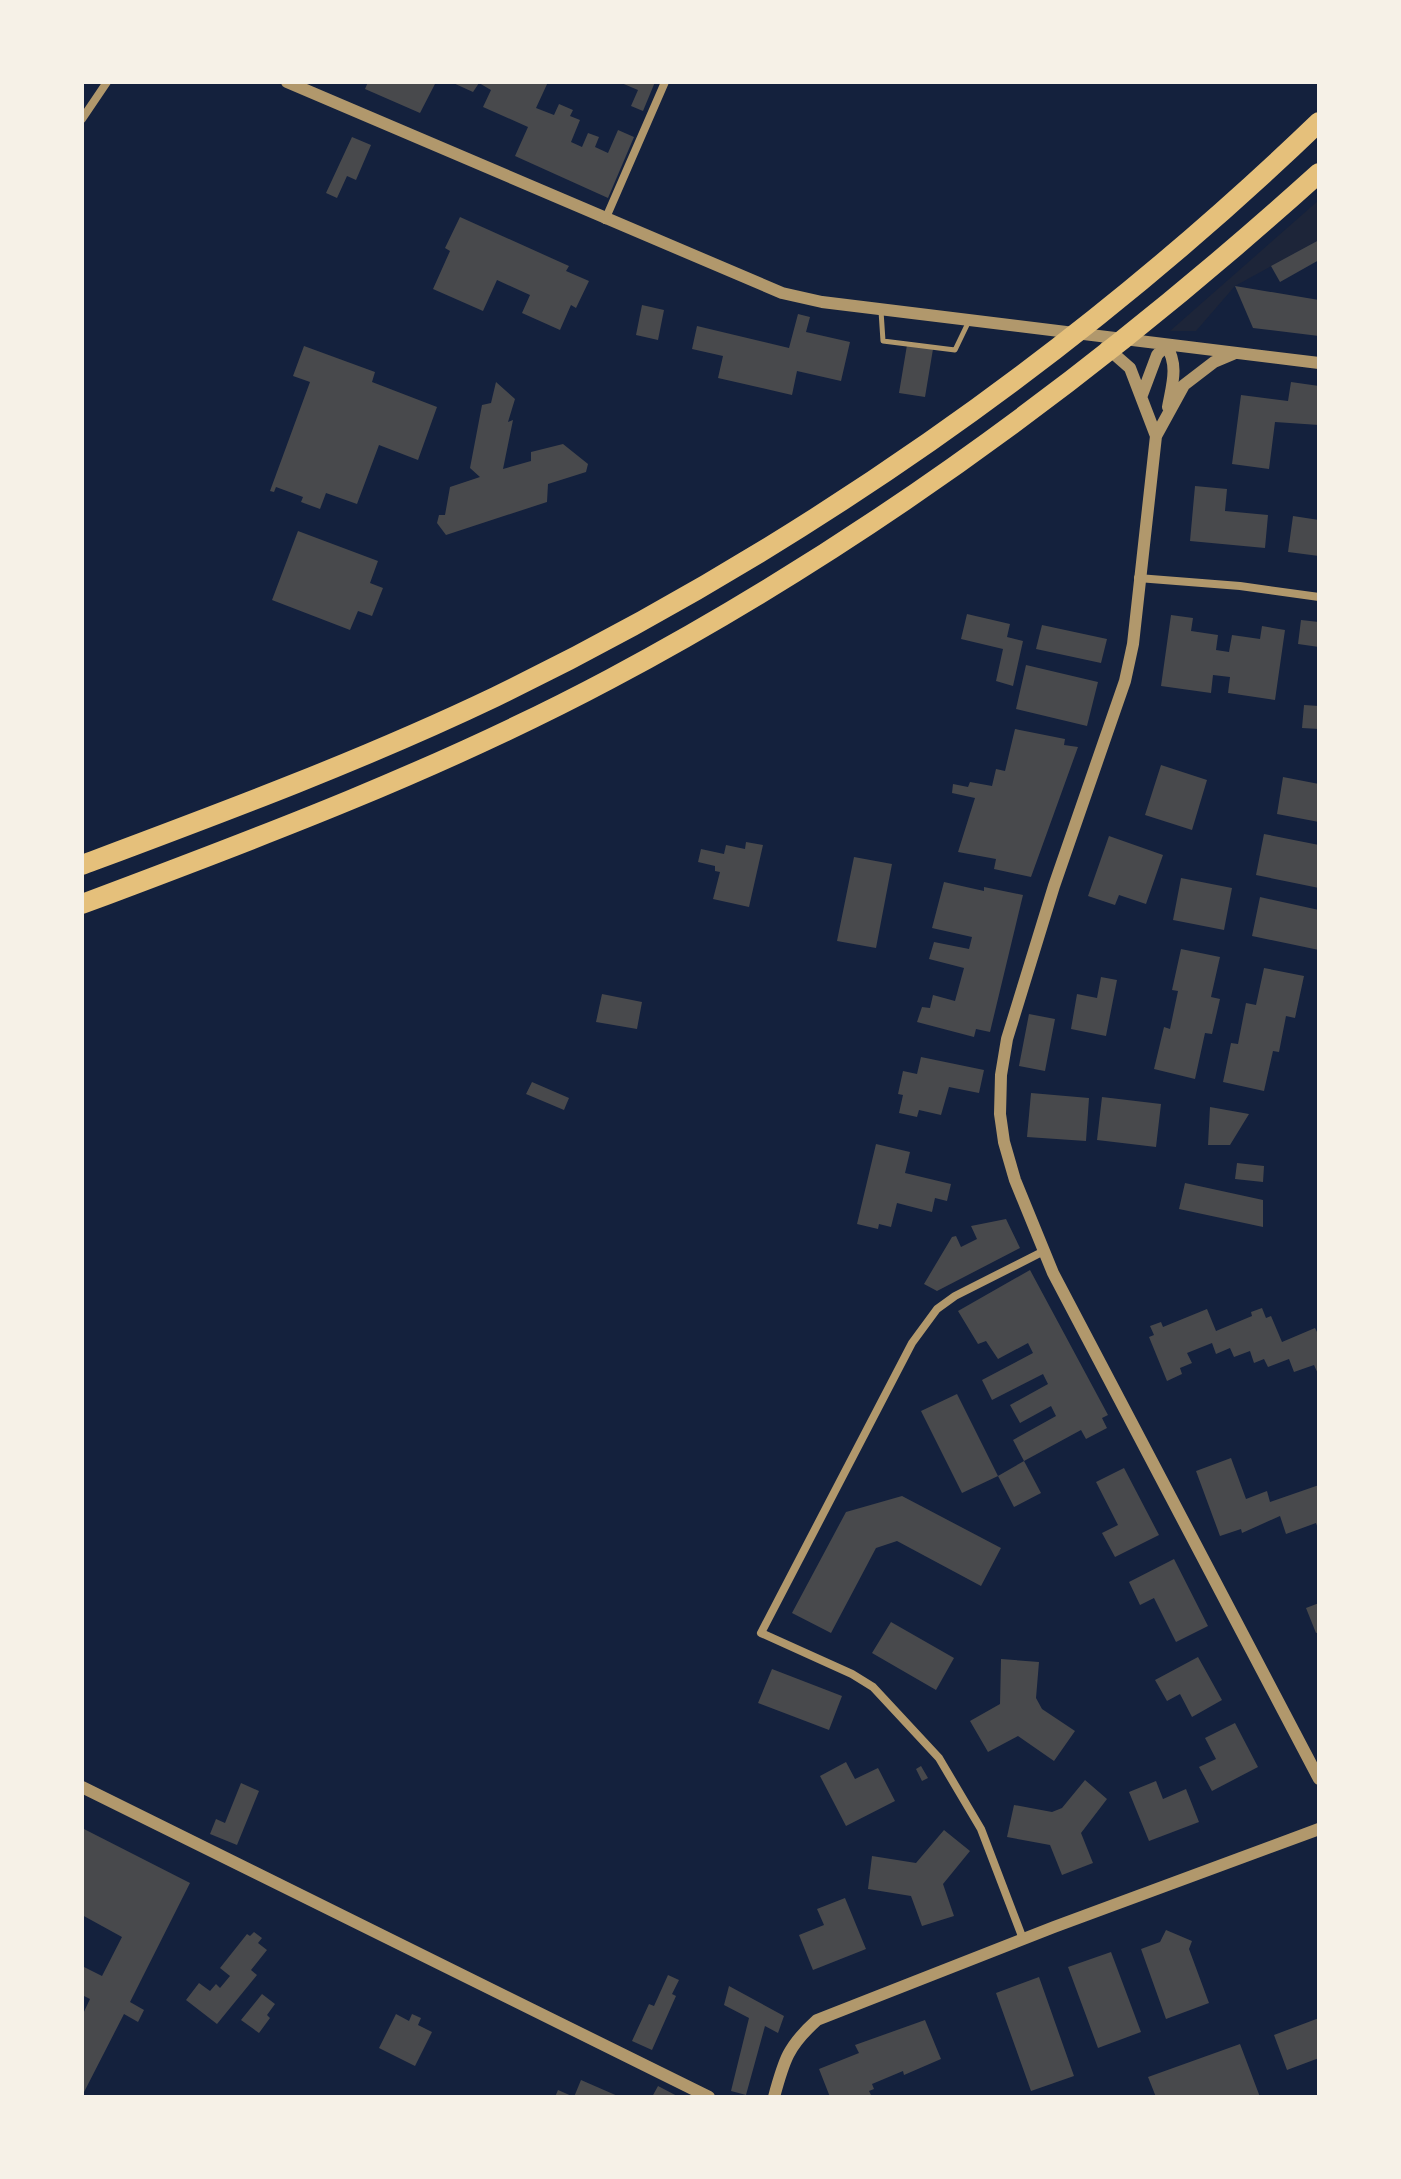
<svg xmlns="http://www.w3.org/2000/svg" width="1401" height="2179" font-family="Lato,sans-serif">
  <style>
    .green { fill: #1d2539 }
    .building { fill: #48494c }
    .lines { fill: none; stroke-linecap: round; stroke-linejoin: round }
    .service { stroke: #b1986c; stroke-width: 5 }
    .minor { stroke: #b1986c; stroke-width: 8 }
    .tertiary { stroke: #b1986c; stroke-width: 12 }
    .motorway { stroke: #e5c07b; stroke-width: 20 }
  </style>
  <rect width="100%" height="100%" fill="#14213d"/>
  <path class="green" d="M 1319,200 L 1319,240 L 1235,286 L 1196,331 L 1170,331 Z"/>
  <path class="building" d="M 368,82 L 436,82 L 420,113 L 365,89 Z
    M 451,82 L 548,82 L 536,108 L 554,115 L 559,104 L 573,110 L 570,116 L 580,120 L 571,142 L 582,147 L 588,133 L 599,137 L 595,147 L 608,153 L 618,130 L 634,137 L 608,198 L 515,156 L 528,127 L 483,107 L 491,90 L 479,83 L 473,92 Z
    M 619,82 L 655,82 L 643,111 L 631,106 L 638,90 Z
    M 352,137 L 371,145 L 356,180 L 347,176 L 337,198 L 326,193 Z
    M 460,217 L 569,266 L 566,271 L 589,281 L 576,308 L 571,305 L 560,330 L 522,313 L 530,295 L 497,280 L 483,311 L 433,289 L 450,251 L 445,248 Z
    M 1319,240 L 1319,260 L 1280,282 L 1271,266 Z
    M 1235,286 L 1319,300 L 1319,336 L 1253,328 Z
    M 642,305 L 664,310 L 658,340 L 636,335 Z
    M 798,314 L 810,317 L 806,332 L 850,342 L 841,381 L 797,371 L 792,395 L 779,392 L 718,378 L 723,356 L 692,349 L 697,326 L 789,348 Z
    M 907,345 L 933,349 L 925,397 L 899,393 Z
    M 304,346 L 375,372 L 372,382 L 437,407 L 418,460 L 379,445 L 357,504 L 326,493 L 320,509 L 301,502 L 303,497 L 276,487 L 274,492 L 270,491 L 310,382 L 293,376 Z
    M 496,382 L 515,399 L 508,422 L 513,420 L 503,469 L 531,461 L 531,452 L 563,444 L 588,464 L 586,472 L 548,484 L 547,502 L 446,535 L 437,523 L 439,515 L 445,515 L 450,487 L 480,477 L 470,468 L 482,405 L 491,403 Z
    M 1291,382 L 1319,386 L 1319,425 L 1275,422 L 1269,469 L 1232,464 L 1241,395 L 1288,401 Z
    M 1195,486 L 1227,489 L 1225,511 L 1268,515 L 1265,548 L 1190,541 Z
    M 1293,516 L 1319,520 L 1319,556 L 1288,552 Z
    M 298,531 L 378,561 L 370,583 L 383,588 L 372,616 L 358,611 L 350,630 L 272,600 Z
    M 967,614 L 1010,624 L 1007,637 L 1023,641 L 1013,686 L 996,681 L 1003,649 L 961,639 Z
    M 1171,615 L 1193,618 L 1191,631 L 1218,635 L 1216,650 L 1229,652 L 1232,635 L 1260,639 L 1262,626 L 1285,630 L 1275,700 L 1228,693 L 1230,677 L 1213,675 L 1211,693 L 1161,686 Z
    M 1301,620 L 1319,622 L 1319,647 L 1298,644 Z
    M 1042,625 L 1107,639 L 1101,663 L 1036,649 Z
    M 1026,665 L 1098,682 L 1087,726 L 1016,709 Z
    M 1304,705 L 1319,706 L 1319,729 L 1302,728 Z
    M 1015,729 L 1065,739 L 1064,745 L 1078,747 L 1031,877 L 994,869 L 996,859 L 958,852 L 975,798 L 952,793 L 953,784 L 968,787 L 970,782 L 992,786 L 996,769 L 1005,771 Z
    M 1161,765 L 1207,780 L 1192,830 L 1145,815 Z
    M 1283,777 L 1319,784 L 1319,822 L 1277,814 Z
    M 1264,834 L 1319,845 L 1319,888 L 1256,875 Z
    M 1109,836 L 1163,855 L 1146,904 L 1119,895 L 1115,905 L 1088,896 Z
    M 746,842 L 763,845 L 749,907 L 713,899 L 720,872 L 715,871 L 715,866 L 698,862 L 701,849 L 724,854 L 726,845 L 745,849 Z
    M 854,857 L 892,864 L 876,948 L 837,941 Z
    M 1181,878 L 1232,888 L 1224,930 L 1173,920 Z
    M 944,882 L 984,891 L 984,887 L 1023,895 L 990,1032 L 976,1029 L 974,1037 L 917,1022 L 922,1007 L 930,1008 L 933,995 L 955,1001 L 964,968 L 929,959 L 934,942 L 969,949 L 972,937 L 932,928 Z
    M 1260,897 L 1319,910 L 1319,950 L 1252,936 Z
    M 1181,949 L 1220,957 L 1211,997 L 1220,999 L 1212,1034 L 1205,1033 L 1195,1079 L 1154,1069 L 1164,1027 L 1170,1029 L 1178,991 L 1172,990 Z
    M 1264,968 L 1304,976 L 1295,1018 L 1286,1016 L 1279,1052 L 1273,1051 L 1264,1091 L 1223,1082 L 1231,1043 L 1238,1044 L 1246,1003 L 1256,1005 Z
    M 1101,977 L 1117,980 L 1106,1036 L 1071,1029 L 1077,994 L 1097,998 Z
    M 602,994 L 642,1002 L 637,1029 L 596,1022 Z
    M 1029,1014 L 1055,1019 L 1045,1071 L 1019,1066 Z
    M 921,1057 L 984,1070 L 979,1093 L 949,1087 L 941,1115 L 919,1110 L 917,1117 L 899,1113 L 903,1095 L 898,1094 L 903,1071 L 917,1074 Z
    M 532,1082 L 569,1098 L 564,1110 L 526,1094 Z
    M 1031,1093 L 1089,1098 L 1086,1141 L 1027,1137 Z
    M 1102,1097 L 1161,1104 L 1156,1147 L 1097,1140 Z
    M 1210,1107 L 1249,1114 L 1230,1145 L 1208,1145 Z
    M 876,1144 L 910,1152 L 905,1173 L 951,1184 L 947,1201 L 935,1198 L 932,1212 L 897,1203 L 891,1227 L 879,1224 L 878,1229 L 857,1224 Z
    M 1237,1163 L 1264,1166 L 1263,1182 L 1235,1179 Z
    M 1185,1183 L 1263,1200 L 1263,1227 L 1179,1209 Z
    M 1006,1219 L 1020,1248 L 937,1291 L 924,1284 L 952,1237 L 956,1236 L 961,1247 L 977,1239 L 971,1226 Z
    M 1030,1270 L 1108,1415 L 1102,1418 L 1107,1428 L 1086,1439 L 1081,1430 L 1024,1461 L 1013,1440 L 1056,1416 L 1051,1406 L 1020,1423 L 1010,1405 L 1048,1384 L 1043,1374 L 992,1400 L 982,1380 L 1033,1353 L 1028,1343 L 998,1359 L 986,1341 L 978,1344 L 958,1311 Z
    M 1262,1308 L 1266,1318 L 1271,1316 L 1282,1342 L 1315,1328 L 1319,1336 L 1319,1376 L 1314,1365 L 1294,1372 L 1289,1359 L 1268,1367 L 1264,1359 L 1254,1363 L 1250,1351 L 1234,1357 L 1230,1348 L 1216,1354 L 1212,1343 L 1187,1353 L 1192,1363 L 1180,1368 L 1182,1374 L 1167,1381 L 1149,1337 L 1154,1335 L 1150,1326 L 1161,1322 L 1163,1327 L 1207,1309 L 1216,1331 L 1252,1316 L 1251,1312 Z
    M 957,1394 L 998,1476 L 1024,1461 L 1041,1493 L 1014,1507 L 998,1476 L 962,1493 L 921,1411 Z
    M 1231,1458 L 1246,1499 L 1267,1491 L 1270,1502 L 1319,1485 L 1319,1531 L 1316,1523 L 1286,1534 L 1280,1516 L 1242,1533 L 1241,1529 L 1220,1536 L 1196,1471 Z
    M 1124,1468 L 1159,1535 L 1115,1557 L 1102,1533 L 1118,1525 L 1096,1482 Z
    M 902,1496 L 1001,1548 L 981,1586 L 897,1541 L 876,1548 L 831,1633 L 792,1613 L 846,1512 Z
    M 1174,1559 L 1208,1626 L 1176,1642 L 1154,1598 L 1140,1605 L 1129,1582 Z
    M 1319,1603 L 1319,1632 L 1316,1633 L 1306,1608 Z
    M 891,1622 L 954,1658 L 936,1690 L 872,1653 Z
    M 1198,1657 L 1222,1700 L 1192,1717 L 1180,1694 L 1167,1701 L 1155,1680 Z
    M 1001,1659 L 1039,1662 L 1036,1698 L 1042,1709 L 1075,1731 L 1054,1761 L 1018,1736 L 988,1752 L 970,1721 L 1000,1704 Z
    M 772,1669 L 842,1696 L 829,1730 L 758,1703 Z
    M 1235,1723 L 1258,1767 L 1212,1791 L 1199,1767 L 1216,1759 L 1205,1738 Z
    M 846,1762 L 855,1779 L 878,1768 L 895,1801 L 846,1826 L 820,1776 Z
    M 921,1766 L 928,1778 L 922,1781 L 916,1769 Z
    M 1085,1780 L 1107,1799 L 1081,1833 L 1093,1863 L 1062,1875 L 1050,1845 L 1007,1837 L 1014,1805 L 1052,1812 L 1062,1808 Z
    M 1156,1781 L 1163,1799 L 1186,1789 L 1199,1822 L 1149,1841 L 1129,1792 Z
    M 241,1783 L 259,1791 L 237,1845 L 210,1834 L 216,1819 L 225,1823 Z
    M 82,1828 L 190,1883 L 130,2002 L 144,2010 L 138,2022 L 124,2014 L 82,2096 L 82,2016 L 90,1999 L 82,1995 L 82,1966 L 102,1976 L 122,1937 L 82,1915 Z
    M 944,1830 L 970,1851 L 943,1884 L 954,1916 L 922,1926 L 911,1896 L 868,1889 L 872,1856 L 916,1863 Z
    M 845,1898 L 866,1949 L 813,1970 L 799,1935 L 824,1925 L 817,1909 Z
    M 1166,1930 L 1192,1941 L 1189,1949 L 1209,2003 L 1166,2019 L 1141,1949 L 1160,1942 Z
    M 254,1932 L 262,1938 L 258,1943 L 267,1950 L 251,1970 L 257,1975 L 217,2024 L 186,2000 L 199,1983 L 210,1991 L 216,1984 L 220,1988 L 230,1976 L 220,1968 L 247,1934 L 250,1936 Z
    M 1111,1952 L 1141,2032 L 1098,2048 L 1068,1967 Z
    M 668,1975 L 679,1980 L 672,1994 L 676,1996 L 652,2050 L 632,2041 L 649,2004 L 654,2006 Z
    M 1039,1977 L 1074,2076 L 1031,2091 L 996,1993 Z
    M 729,1986 L 784,2016 L 778,2033 L 765,2026 L 746,2095 L 731,2091 L 749,2018 L 724,2005 Z
    M 262,1994 L 275,2004 L 267,2015 L 270,2018 L 259,2033 L 241,2020 Z
    M 396,2014 L 409,2021 L 412,2014 L 421,2018 L 418,2025 L 432,2032 L 415,2066 L 379,2048 Z
    M 1319,2018 L 1319,2058 L 1287,2070 L 1274,2035 Z
    M 925,2020 L 941,2059 L 904,2075 L 903,2071 L 872,2084 L 874,2089 L 869,2091 L 872,2097 L 830,2097 L 819,2069 L 859,2053 L 855,2045 Z
    M 1240,2044 L 1260,2097 L 1156,2097 L 1148,2077 Z
    M 581,2080 L 620,2097 L 555,2097 L 558,2090 L 574,2097 Z
    M 658,2086 L 679,2097 L 652,2097 Z"/>
  <g class="lines">
    <path class="service" d="M 881,311 L 883,341 L 955,350 L 968,323"/>
    <path class="minor" d="M 82,119 L 107,82
      M 605,220 L 665,82
      M 1138,578 L 1240,586 L 1319,597
      M 1023,1939 L 981,1829 L 939,1758 L 873,1687 L 852,1674 L 761,1633 L 912,1343 L 937,1309 L 955,1296 L 1044,1251"/>
    <path class="tertiary" d="M 287,82 L 782,293 L 822,302 L 1319,363
      M 1166,345 C 1179,365 1172,385 1168,407
      M 1106,347 L 1130,368 L 1156,436
      M 1233,354 L 1214,362 L 1184,385 L 1156,436 L 1133,644 L 1125,681 L 1054,886 L 1007,1039 L 1001,1075 L 1000,1114 L 1004,1142 L 1015,1180 L 1053,1273 L 1319,1779
      M 1142,395 L 1157,355 L 1166,345
      M 82,1787 L 709,2097
      M 774,2097 C 784,2060 788,2046 817,2020 L 1054,1927 L 1319,1829"/>
    <path class="motorway" d="M 82,865 C 221,813 361,761 495,697 C 796,551 1078,354 1319,122
      M 82,904 C 261,837 441,769 610,679 C 868,542 1103,368 1319,173"/>
  </g>
  <rect width="1401" height="2179" fill="none" stroke="#f6f1e7" stroke-width="168"/>
</svg>
